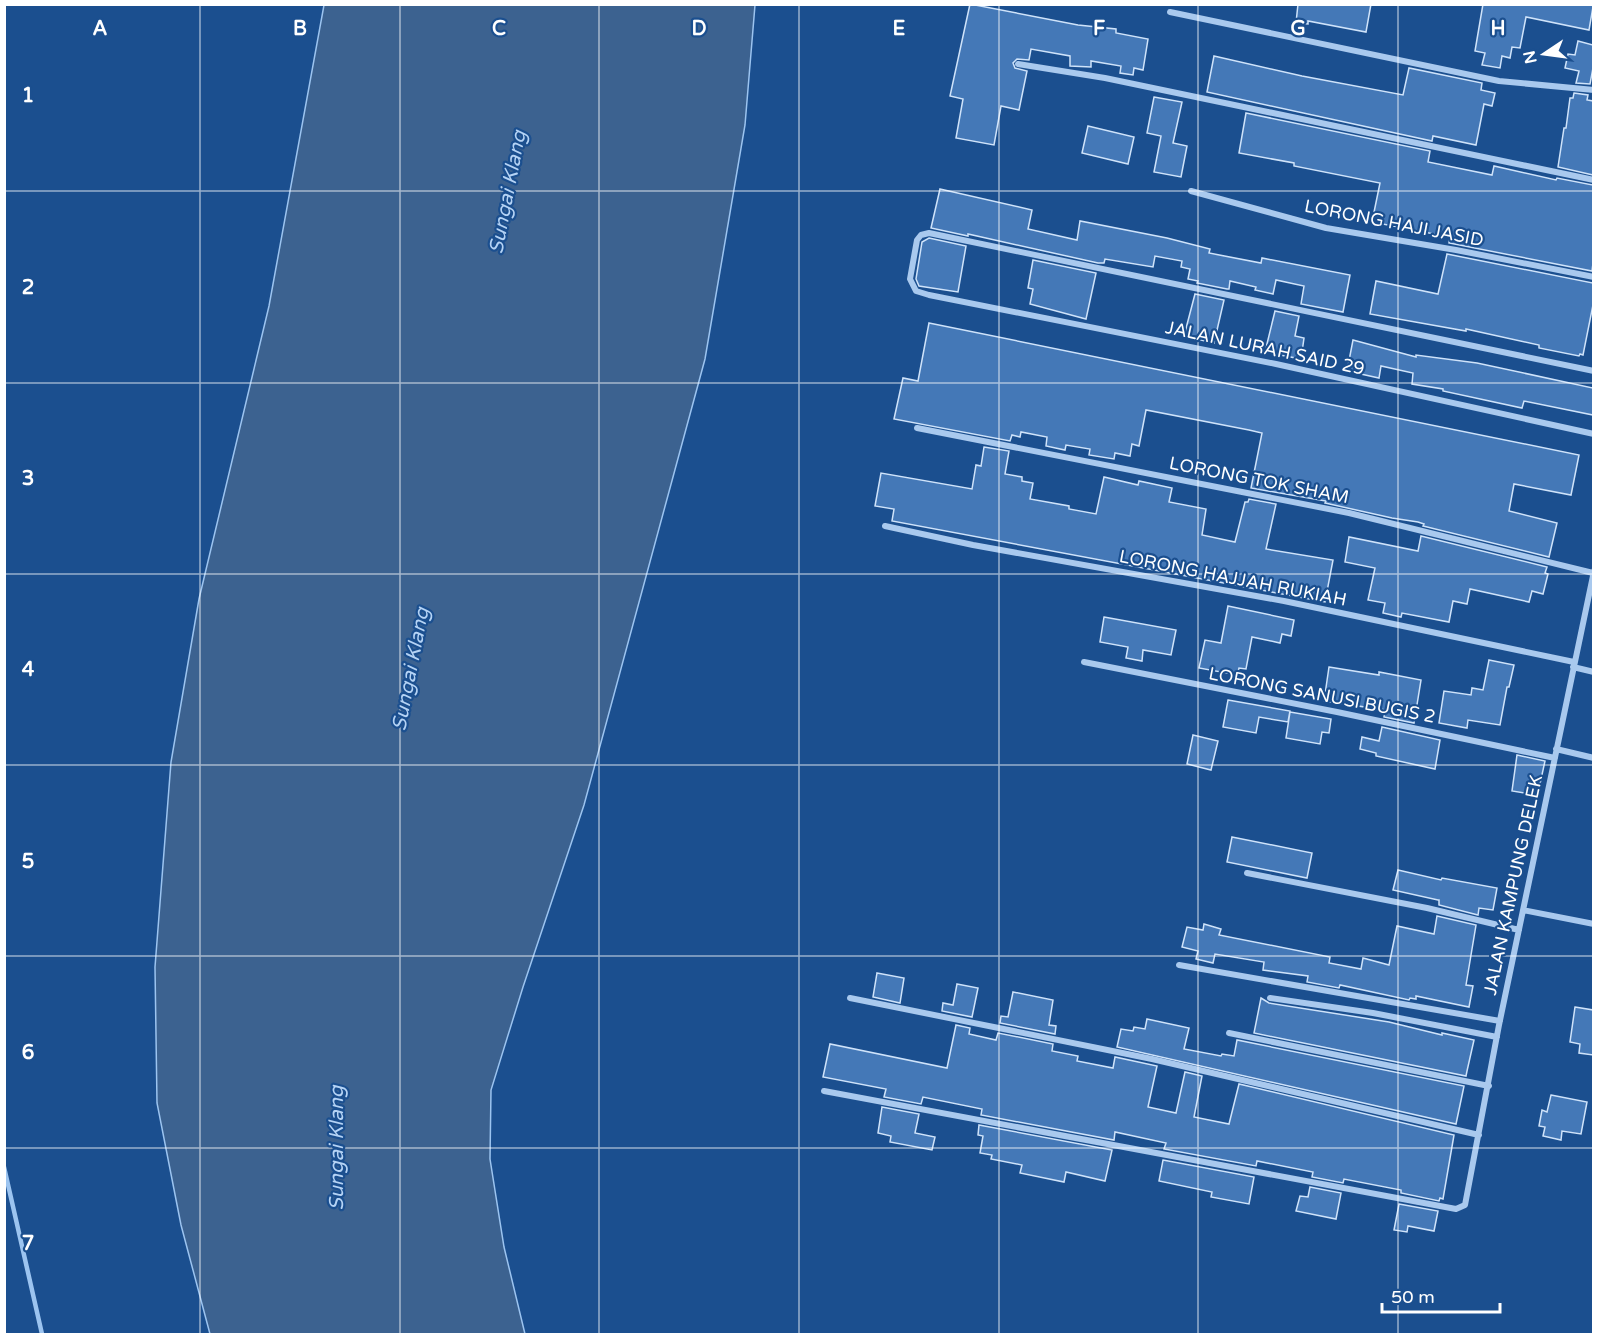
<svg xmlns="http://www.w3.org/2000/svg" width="1598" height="1339" font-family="'Varela Round',sans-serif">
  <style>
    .water { fill: #3c6290; stroke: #9cc4f0; stroke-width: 1.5 }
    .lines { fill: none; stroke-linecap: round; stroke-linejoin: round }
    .stream { stroke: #9cc4f0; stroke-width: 4.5 }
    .building { fill: #4478b7; stroke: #cfe3fa; stroke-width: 1.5 }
    .minor { stroke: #a9c9ee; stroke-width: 6 }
    .grid { fill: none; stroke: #fff; stroke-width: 1.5; stroke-opacity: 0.55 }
    .labels { text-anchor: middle; stroke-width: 4.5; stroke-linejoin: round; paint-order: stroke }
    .street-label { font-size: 18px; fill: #fff; stroke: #1b4f8f }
    .water-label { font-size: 20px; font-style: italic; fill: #b5d3f5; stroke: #1b4f8f }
    .grid-label { font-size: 20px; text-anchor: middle; font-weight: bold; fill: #fff; stroke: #1b4f8f; stroke-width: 4.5; stroke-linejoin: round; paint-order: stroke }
  </style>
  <rect width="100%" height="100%" fill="#1b4f8f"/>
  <path class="water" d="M 324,5 L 755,5 L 745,125 L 705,359 L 584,805 L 523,987 L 491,1090 L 490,1159 L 504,1247 L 525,1334 L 210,1334 L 181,1225 L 157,1103 L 155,967 L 171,762 L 199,599 L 269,306 Z"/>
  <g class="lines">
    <path class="stream" d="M 4,1167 L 42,1334"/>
  </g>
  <path class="building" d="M 970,4 L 1078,25 L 1116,29 L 1116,33 L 1148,39 L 1143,70 L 1134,68 L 1133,75 L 1120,73 L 1121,66 L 1091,61 L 1091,67 L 1070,66 L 1070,56 L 1031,49 L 1029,60 L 1017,59 L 1013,63 L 1015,68 L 1027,71 L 1019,110 L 1001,106 L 994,145 L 956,138 L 963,99 L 950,96 Z
    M 1298,4 L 1371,4 L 1366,32 L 1308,21 L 1308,24 L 1296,23 Z
    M 1483,4 L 1593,4 L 1593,7 L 1589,30 L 1526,17 L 1520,48 L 1512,47 L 1510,58 L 1502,56 L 1500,68 L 1482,65 L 1485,53 L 1475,51 Z
    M 1578,41 L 1593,45 L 1593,68 L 1590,84 L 1576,83 L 1579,71 L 1565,68 L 1568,54 L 1575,55 Z
    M 1214,56 L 1302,76 L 1403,95 L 1409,68 L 1482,83 L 1481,90 L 1495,93 L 1492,106 L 1484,104 L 1476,145 L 1433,136 L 1432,141 L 1207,92 Z
    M 1574,93 L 1588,95 L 1587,100 L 1593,101 L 1593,175 L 1558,167 L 1564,128 L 1566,128 L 1570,98 L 1573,98 Z
    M 1154,97 L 1182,102 L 1173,143 L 1187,146 L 1181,177 L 1154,172 L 1161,136 L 1147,133 Z
    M 1246,113 L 1430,151 L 1428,162 L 1492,175 L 1494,166 L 1556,180 L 1557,178 L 1593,185 L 1593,263 L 1592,271 L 1449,243 L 1450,237 L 1372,222 L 1380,183 L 1294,166 L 1294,163 L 1239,153 Z
    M 1088,126 L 1134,137 L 1128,164 L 1082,153 Z
    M 940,189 L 1032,210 L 1028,229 L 1077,240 L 1080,221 L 1167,238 L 1210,249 L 1209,253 L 1261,263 L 1262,258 L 1350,275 L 1343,312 L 1301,304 L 1304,286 L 1276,280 L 1273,294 L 1255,290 L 1256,287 L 1230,281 L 1229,289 L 1227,289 L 1197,283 L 1198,281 L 1188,279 L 1190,269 L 1181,267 L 1182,261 L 1155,256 L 1153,267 L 1105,259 L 1104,263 L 1098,263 L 968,234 L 968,236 L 931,228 Z
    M 929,238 L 966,246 L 958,292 L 919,286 L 916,279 L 922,242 Z
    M 1447,254 L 1593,283 L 1593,305 L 1583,355 L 1580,354 L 1579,356 L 1539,348 L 1539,345 L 1466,329 L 1466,331 L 1370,314 L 1376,281 L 1438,294 Z
    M 1033,260 L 1096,273 L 1086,319 L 1030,304 L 1033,289 L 1028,288 Z
    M 1195,294 L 1224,300 L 1214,343 L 1184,336 Z
    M 1275,311 L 1299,316 L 1295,336 L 1304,338 L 1301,359 L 1265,352 Z
    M 929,323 L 1579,455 L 1571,495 L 1514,484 L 1509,511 L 1557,523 L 1549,557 L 1423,526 L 1424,524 L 1418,522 L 1392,518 L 1325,503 L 1326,501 L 1251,488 L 1262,433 L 1249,430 L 1146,410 L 1139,446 L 1132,444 L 1130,456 L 1115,453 L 1114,459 L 1089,455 L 1090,449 L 1066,445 L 1065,450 L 1046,446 L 1047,437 L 1021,432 L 1020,437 L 1012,435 L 1010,441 L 894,419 L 903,378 L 918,381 Z
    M 1353,340 L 1416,357 L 1416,355 L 1477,363 L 1593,388 L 1593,415 L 1524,401 L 1522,408 L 1443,391 L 1443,389 L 1412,384 L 1413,373 L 1381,366 L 1379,378 L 1347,371 Z
    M 984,447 L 1009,451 L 1005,474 L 1022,477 L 1022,481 L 1033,483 L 1030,499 L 1069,506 L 1069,509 L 1096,514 L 1104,477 L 1138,485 L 1139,481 L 1172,488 L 1169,502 L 1206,509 L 1202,535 L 1235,542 L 1245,502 L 1248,502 L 1249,499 L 1276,504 L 1266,549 L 1333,560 L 1325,602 L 892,521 L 894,509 L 875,506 L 881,473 L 972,489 L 976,465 L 981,466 Z
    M 1421,536 L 1547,567 L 1545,573 L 1548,574 L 1543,594 L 1532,591 L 1529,602 L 1470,589 L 1467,604 L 1453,601 L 1449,622 L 1402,613 L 1401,617 L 1383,613 L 1385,603 L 1368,600 L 1375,568 L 1345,562 L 1349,537 L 1418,551 Z
    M 1228,606 L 1294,620 L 1291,636 L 1282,634 L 1280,643 L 1252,637 L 1246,669 L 1239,668 L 1237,675 L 1199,668 L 1205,640 L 1221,643 Z
    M 1104,617 L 1176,630 L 1171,655 L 1143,650 L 1142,661 L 1126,658 L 1128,647 L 1100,642 Z
    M 1489,660 L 1514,665 L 1509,687 L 1507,687 L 1500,725 L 1468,720 L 1467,728 L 1439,723 L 1444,691 L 1471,695 L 1472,688 L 1483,690 Z
    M 1329,667 L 1379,675 L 1379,672 L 1421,680 L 1414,723 L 1384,717 L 1385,710 L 1324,701 Z
    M 1228,700 L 1290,711 L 1288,722 L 1259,717 L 1256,733 L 1223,727 Z
    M 1290,712 L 1331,719 L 1329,733 L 1322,732 L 1320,744 L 1286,738 Z
    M 1382,727 L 1440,740 L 1435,769 L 1376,756 L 1376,753 L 1360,749 L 1362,737 L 1379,741 Z
    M 1193,735 L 1218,741 L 1211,770 L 1187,764 Z
    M 1517,755 L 1545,761 L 1538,793 L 1531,792 L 1530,794 L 1512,791 Z
    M 1232,837 L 1312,853 L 1307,878 L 1227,862 Z
    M 1398,870 L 1441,880 L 1442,878 L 1497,888 L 1493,910 L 1479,908 L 1478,915 L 1439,905 L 1439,900 L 1438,900 L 1393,890 Z
    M 1437,916 L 1476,925 L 1466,985 L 1473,986 L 1469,1007 L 1416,996 L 1416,999 L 1410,998 L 1409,1000 L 1340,985 L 1339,988 L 1307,982 L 1308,976 L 1263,970 L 1264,962 L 1215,954 L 1213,963 L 1196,959 L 1198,951 L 1182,947 L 1187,927 L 1203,930 L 1204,924 L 1221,929 L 1219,935 L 1330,957 L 1329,963 L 1361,969 L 1363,958 L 1389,965 L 1397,926 L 1434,934 Z
    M 877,973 L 904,978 L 900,1003 L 873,997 Z
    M 957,984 L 978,988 L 972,1017 L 942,1011 L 943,1003 L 953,1005 Z
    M 1013,992 L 1053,1000 L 1049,1025 L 1056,1026 L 1055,1034 L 1000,1023 L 1001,1016 L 1008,1017 Z
    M 1261,998 L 1269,1003 L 1389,1022 L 1442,1035 L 1442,1033 L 1474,1040 L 1467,1071 L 1466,1076 L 1254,1033 Z
    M 1575,1007 L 1593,1010 L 1593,1055 L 1579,1053 L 1580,1044 L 1570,1042 Z
    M 1147,1019 L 1189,1028 L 1184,1049 L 1221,1056 L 1222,1054 L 1234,1056 L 1237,1040 L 1464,1086 L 1456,1124 L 1117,1047 L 1121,1029 L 1133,1031 L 1134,1027 L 1145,1029 Z
    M 956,1025 L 970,1028 L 969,1034 L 996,1040 L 998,1033 L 1053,1044 L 1052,1051 L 1078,1056 L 1077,1061 L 1113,1068 L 1115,1057 L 1157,1066 L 1148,1107 L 1176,1113 L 1185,1072 L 1202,1076 L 1194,1117 L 1229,1124 L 1239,1084 L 1454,1135 L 1443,1199 L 1440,1198 L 1439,1201 L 1401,1193 L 1401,1190 L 1344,1179 L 1343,1183 L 1312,1177 L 1313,1172 L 1257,1161 L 1256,1166 L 1164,1149 L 1166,1143 L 1115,1132 L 1114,1140 L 981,1115 L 982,1109 L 923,1097 L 921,1104 L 884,1097 L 886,1089 L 823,1077 L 830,1044 L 947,1068 Z
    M 1551,1095 L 1587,1102 L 1581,1134 L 1562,1131 L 1561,1140 L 1543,1136 L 1545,1127 L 1539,1126 L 1542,1110 L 1547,1112 Z
    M 882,1107 L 919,1114 L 915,1133 L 935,1137 L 932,1150 L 890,1142 L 891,1136 L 878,1133 Z
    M 979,1125 L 1112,1150 L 1105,1181 L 1066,1172 L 1064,1182 L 1020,1173 L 1022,1165 L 991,1159 L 992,1155 L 980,1153 L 983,1136 L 978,1135 Z
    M 1163,1160 L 1254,1177 L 1249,1204 L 1211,1197 L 1212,1192 L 1159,1181 Z
    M 1310,1187 L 1341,1193 L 1336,1219 L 1296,1211 L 1300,1196 L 1308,1197 Z
    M 1399,1204 L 1438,1211 L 1434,1231 L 1408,1226 L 1407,1232 L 1394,1230 Z"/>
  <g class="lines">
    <path class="minor" d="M 1170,12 L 1499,81 L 1594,90
      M 1018,64 L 1105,78 L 1594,180
      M 1191,191 L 1326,228 L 1456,250 L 1594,277
      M 1594,371 L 929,233 L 921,235 L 917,240 L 910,279 L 916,291 L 929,295 L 1276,364 L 1594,434
      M 917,428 L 1349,513 L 1593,573
      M 885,526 L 973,545 L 1284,601 L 1574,662
      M 1084,662 L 1337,712 L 1555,758
      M 1573,667 L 1594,672
      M 1556,749 L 1594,758
      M 1247,873 L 1427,908 L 1519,930
      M 1523,910 L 1594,924
      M 1179,965 L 1500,1021
      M 850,998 L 1152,1059 L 1479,1135
      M 1270,998 L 1373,1013 L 1497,1037
      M 1229,1033 L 1489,1086
      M 824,1091 L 1456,1209 L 1465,1205 L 1499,1025 L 1594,571"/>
  </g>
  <path class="grid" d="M 200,4 L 200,1334M 400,4 L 400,1334M 599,4 L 599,1334M 799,4 L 799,1334M 999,4 L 999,1334M 1198,4 L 1198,1334M 1398,4 L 1398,1334M 4,191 L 1594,191M 4,383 L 1594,383M 4,574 L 1594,574M 4,765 L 1594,765M 4,956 L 1594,956M 4,1148 L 1594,1148"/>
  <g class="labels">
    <g class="street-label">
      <text transform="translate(1394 223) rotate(11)" y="6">LORONG HAJI JASID</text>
      <text transform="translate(1265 348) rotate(12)" y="6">JALAN LURAH SAID 29</text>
      <text transform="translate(1259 480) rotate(11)" y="6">LORONG TOK SHAM</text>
      <text transform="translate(1233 578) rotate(11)" y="6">LORONG HAJJAH RUKIAH</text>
      <text transform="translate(1322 695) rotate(11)" y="6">LORONG SANUSI BUGIS 2</text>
      <text transform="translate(1513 885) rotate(-78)" y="6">JALAN KAMPUNG DELEK</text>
    </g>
    <g class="water-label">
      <text transform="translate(507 192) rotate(-79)" y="7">Sungai Klang</text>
      <text transform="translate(410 669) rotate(-79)" y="7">Sungai Klang</text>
      <text transform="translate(336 1148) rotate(-90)" y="7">Sungai Klang</text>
    </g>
  </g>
  <g class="grid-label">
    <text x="100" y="35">A</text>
    <text x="300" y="35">B</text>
    <text x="499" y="35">C</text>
    <text x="699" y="35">D</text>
    <text x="899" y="35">E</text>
    <text x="1099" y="35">F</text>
    <text x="1298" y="35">G</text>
    <text x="1498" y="35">H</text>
    <text x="28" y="102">1</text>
    <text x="28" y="294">2</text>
    <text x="28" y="485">3</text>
    <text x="28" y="676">4</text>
    <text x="28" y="868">5</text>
    <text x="28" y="1059">6</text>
    <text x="28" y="1250">7</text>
  </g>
  <rect width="1598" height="1339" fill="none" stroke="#ffffff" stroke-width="12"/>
  <g transform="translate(1544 54) rotate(257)" stroke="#1b4f8f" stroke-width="4.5" paint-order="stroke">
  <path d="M0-4.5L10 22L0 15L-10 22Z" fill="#ffffff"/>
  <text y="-9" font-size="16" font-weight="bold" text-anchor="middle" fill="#ffffff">N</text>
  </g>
  <path d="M1382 1303v9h118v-9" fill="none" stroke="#ffffff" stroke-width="3"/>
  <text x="1391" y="1303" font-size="18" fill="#ffffff" stroke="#1b4f8f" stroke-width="4.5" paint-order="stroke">50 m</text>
</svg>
